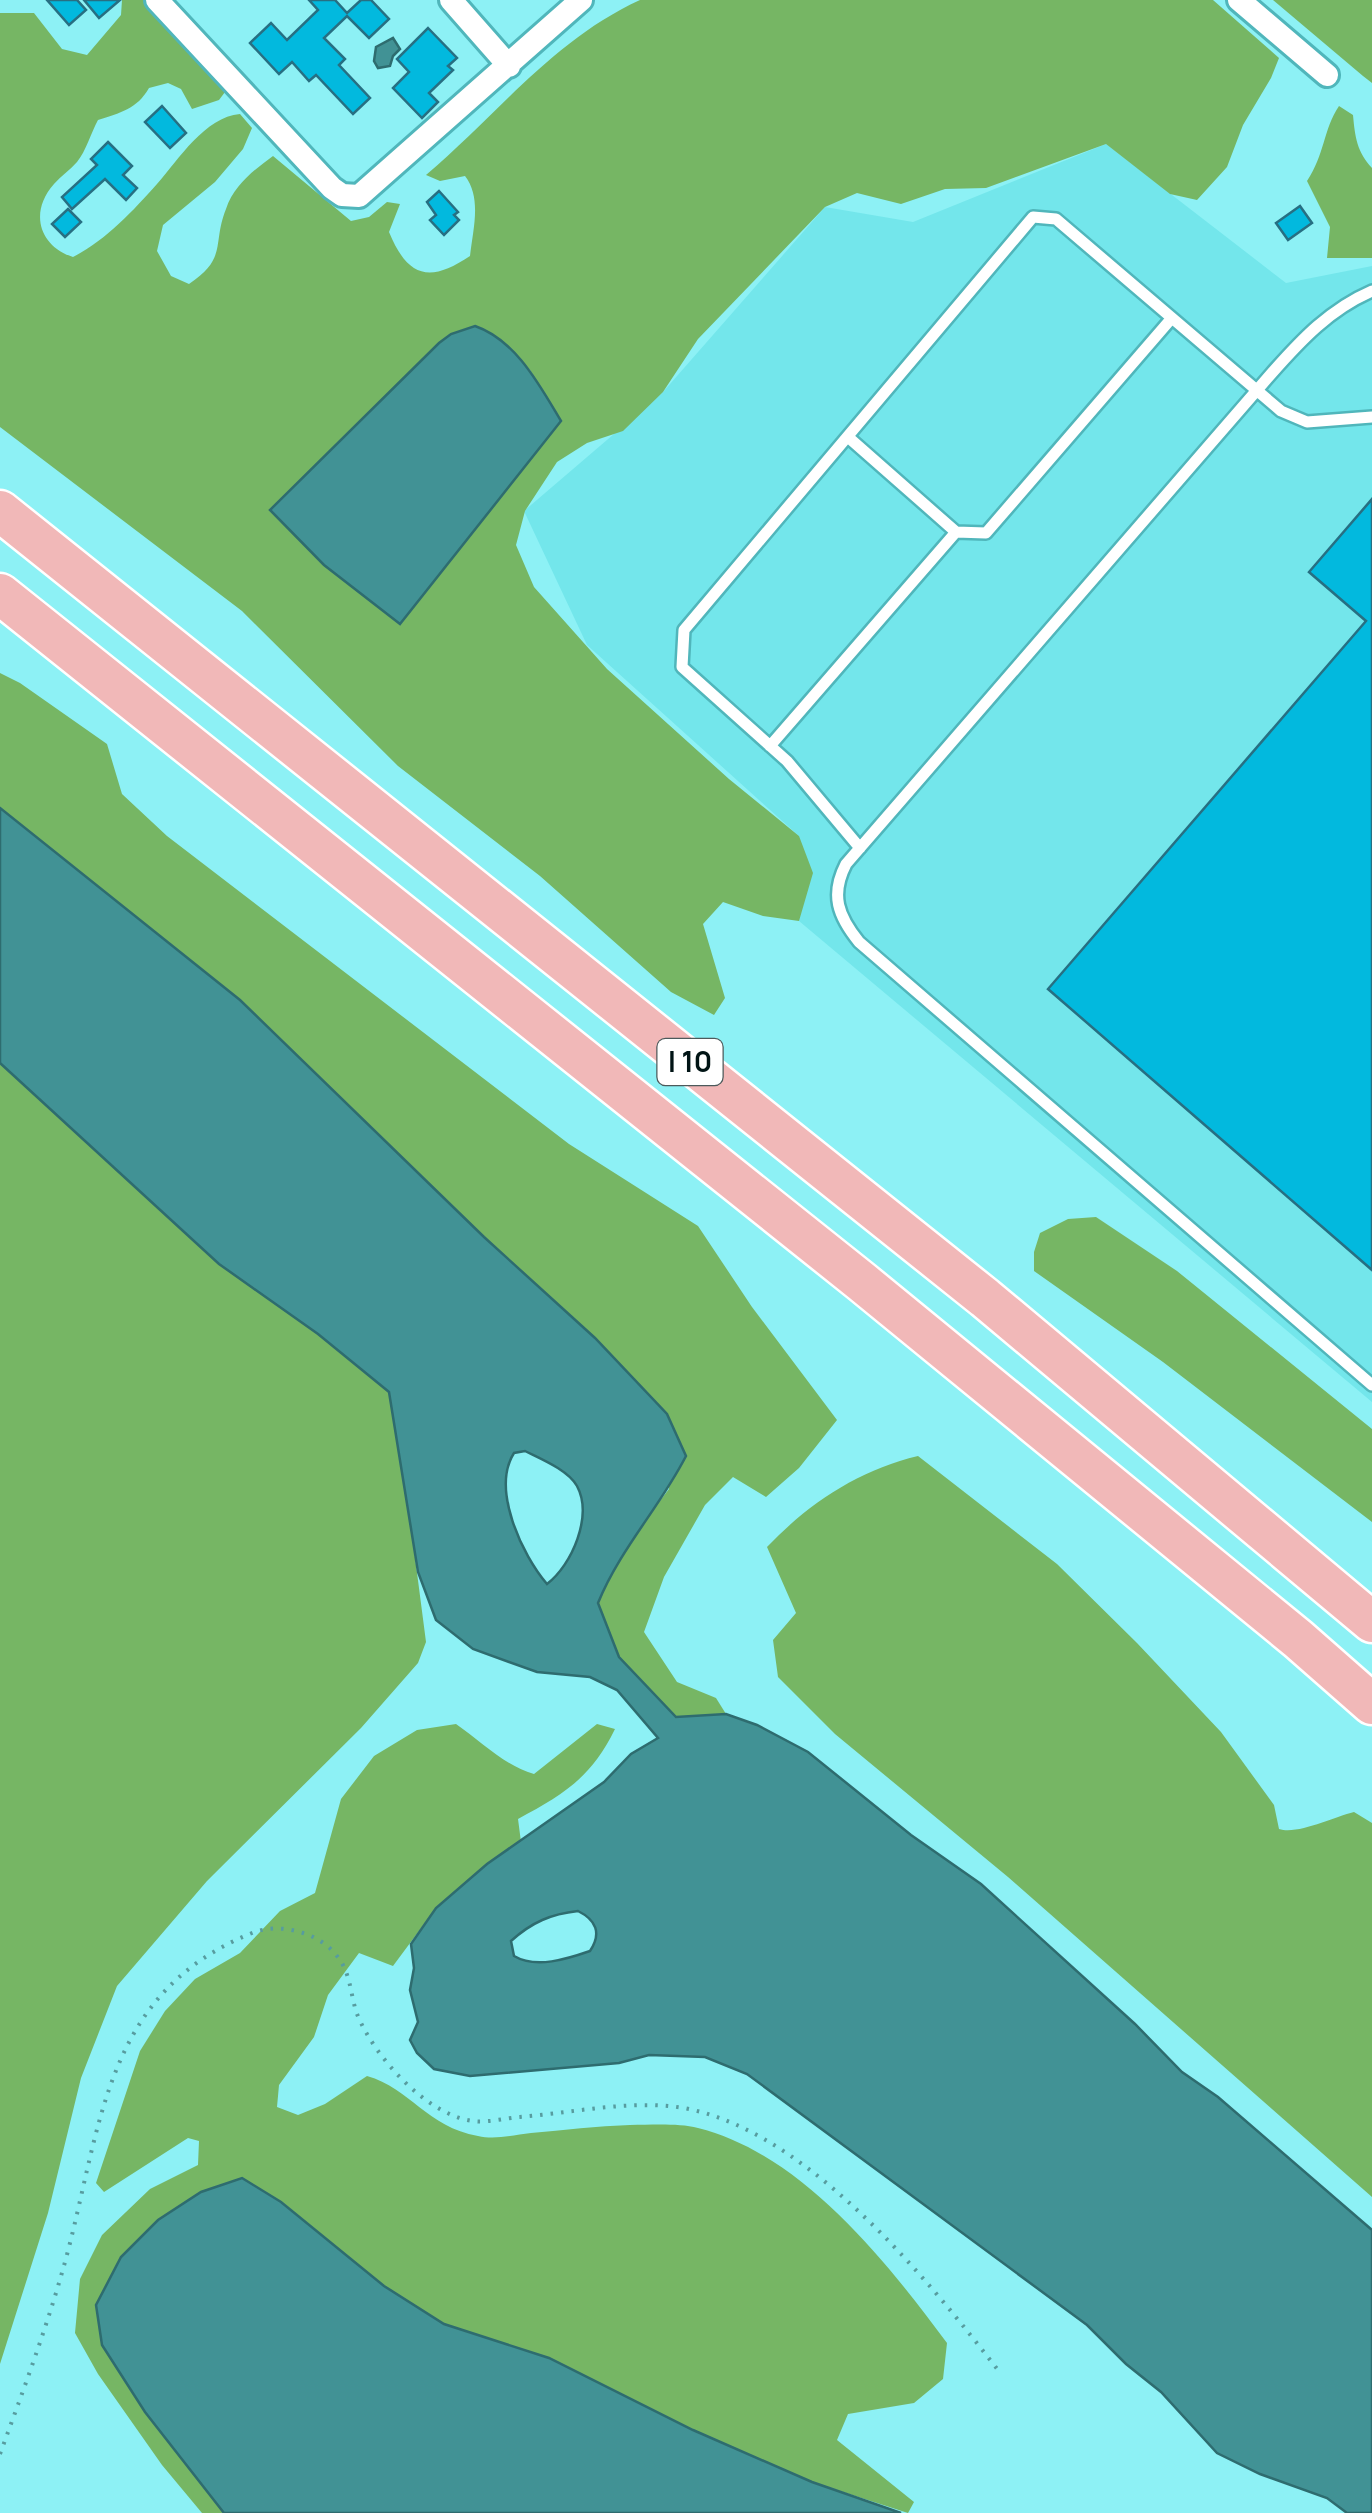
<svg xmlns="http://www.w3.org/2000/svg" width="1372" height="2513" font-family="Manrope,sans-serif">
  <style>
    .built { fill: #73e6eb }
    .forest { fill: #76b664; fill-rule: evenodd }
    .water { fill: #419295; stroke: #2e6c6f; stroke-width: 2.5; fill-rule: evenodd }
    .building { fill: #02b9de; stroke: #276f82; stroke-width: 2.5 }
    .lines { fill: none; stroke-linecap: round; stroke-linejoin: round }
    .lane-casing { stroke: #50b6bb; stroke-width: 16 }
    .street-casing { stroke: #50b6bb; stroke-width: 28 }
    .highway-casing { stroke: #fff; stroke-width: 45 }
    .path { stroke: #579c9f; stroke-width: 4; stroke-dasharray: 2.5 8; stroke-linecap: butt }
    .lane { stroke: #fff; stroke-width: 11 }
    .street { stroke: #fff; stroke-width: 22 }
    .highway { stroke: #f1b8b8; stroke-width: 40 }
    .labels { text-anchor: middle; stroke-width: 10; stroke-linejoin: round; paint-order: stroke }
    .shield { fill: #fff; stroke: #4d5a5b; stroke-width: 2.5 }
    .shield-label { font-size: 28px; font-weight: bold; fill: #011415 }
  </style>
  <rect width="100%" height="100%" fill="#8df1f5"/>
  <path class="built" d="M 1106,144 L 1286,283 L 1372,266 L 1372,1402 L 799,921 L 799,836 L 587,645 L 524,511 L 663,392 L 825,207 L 913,222 Z"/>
  <path class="forest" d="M 122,0 L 144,0 L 209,68 L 225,92 L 219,100 L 192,109 L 181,89 L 168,83 L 149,88 C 137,109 120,113 98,120 C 91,133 86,151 77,162 C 70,170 61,176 54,184 C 29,212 39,246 73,257 C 105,241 133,211 157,184 C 179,159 205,117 240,114 L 252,128 L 243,149 L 215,182 L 163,225 L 157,251 L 171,276 L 189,284 C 228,258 212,244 226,209 C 234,185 254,170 273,156 L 351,221 L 369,217 L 387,202 L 400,204 L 389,232 C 408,278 430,283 470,256 C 473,229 482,198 465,176 L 440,181 L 426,175 C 498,114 553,40 640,0 L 1213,0 L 1279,58 L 1271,78 L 1243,125 L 1227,167 L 1197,200 L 1170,194 L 1106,144 L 986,188 L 945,189 L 901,204 L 857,193 L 825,207 L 698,339 L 663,392 L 623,431 L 587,443 L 557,462 L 525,511 L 516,545 L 534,587 L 607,669 L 729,779 L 799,836 L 813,873 L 799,921 L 763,916 L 723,902 L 703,924 L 725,998 L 714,1015 L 671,992 L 540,876 L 398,766 L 242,611 L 0,427 L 0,13 L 34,13 L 62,49 L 87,55 L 121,15 ZM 464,329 L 494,335 L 530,370 L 560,421 L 400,623 L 324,565 L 271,509 L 439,343 Z
    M 1273,0 L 1372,0 L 1372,83 L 1363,76 Z
    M 1339,106 L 1353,115 C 1355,137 1357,152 1372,168 L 1372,258 L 1327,258 L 1330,227 L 1307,181 C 1325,154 1323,130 1339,106 Z
    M 0,673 L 20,683 L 107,744 L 122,794 L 167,836 L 569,1144 L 698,1226 L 752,1307 L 837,1420 L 799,1468 L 766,1497 L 733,1477 L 705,1505 L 664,1577 L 644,1632 L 677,1682 L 716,1698 L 726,1714 L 676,1717 L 620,1661 L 598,1603 L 607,1581 L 642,1524 L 669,1489 L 667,1414 L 595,1338 L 484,1237 L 240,1000 L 0,808 Z
    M 0,1063 L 219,1264 L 318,1334 L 389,1392 L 400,1442 L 426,1642 L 418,1663 L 361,1728 L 207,1881 L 117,1986 L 81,2078 L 48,2213 L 0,2364 Z
    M 1096,1217 L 1177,1271 L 1372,1429 L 1372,1522 L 1163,1362 L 1034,1271 L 1034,1252 L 1040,1233 L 1068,1219 Z
    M 918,1456 L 1057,1564 L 1137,1643 L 1221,1732 L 1274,1805 L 1279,1829 C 1298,1835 1333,1817 1354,1812 L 1372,1823 L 1372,2197 L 1008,1877 L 835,1734 L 778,1677 L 773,1640 L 796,1613 L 767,1547 C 809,1503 859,1470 918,1456 Z
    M 456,1724 C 482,1742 505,1766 534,1774 L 597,1724 L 615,1729 C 591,1778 564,1794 518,1819 L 521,1842 L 487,1864 L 436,1908 L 393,1966 L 359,1953 L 328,1995 L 314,2037 L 279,2085 L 277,2107 L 298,2115 L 325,2104 L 367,2076 C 410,2088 427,2127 478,2136 C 495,2140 514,2135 531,2133 C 564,2130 597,2126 630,2125 C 651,2125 678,2123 698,2128 C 802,2154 886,2261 947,2343 L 943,2379 L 914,2403 L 848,2414 L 837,2440 L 914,2502 L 908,2513 L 812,2482 L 693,2430 L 549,2358 L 444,2324 L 384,2286 L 282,2202 L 102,2345 L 145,2412 L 224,2513 L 202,2513 L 162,2465 L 98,2374 L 75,2333 L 80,2279 L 102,2235 L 150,2189 L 198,2165 L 199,2141 L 188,2138 L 104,2192 L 96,2183 L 140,2051 L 165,2011 L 195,1979 L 240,1953 L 280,1911 L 315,1893 L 341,1799 L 374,1756 L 417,1730 Z"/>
  <path class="water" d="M 393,38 L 400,49 L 393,56 L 390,66 L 378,68 L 374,61 L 376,47 Z
    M 475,326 C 516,340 540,386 561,421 L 400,624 L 324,565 L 270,510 L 439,343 L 451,334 Z
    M 0,808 L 240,1000 L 484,1237 L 595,1338 L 667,1414 L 686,1456 C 660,1507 620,1549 598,1603 L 619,1657 L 676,1717 L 726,1714 L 757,1725 L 808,1752 L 911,1835 L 981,1884 L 1135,2024 L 1182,2072 L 1218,2097 L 1372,2230 L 1372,2513 L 1347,2513 L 1327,2498 L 1260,2474 L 1217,2453 L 1161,2392 L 1126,2364 L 1087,2325 L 747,2074 L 705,2057 L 649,2055 L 619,2063 L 470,2076 L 434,2069 L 417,2053 L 410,2040 L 418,2022 L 410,1990 L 414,1968 L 411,1944 L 436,1908 L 487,1864 L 604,1782 L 631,1754 L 658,1738 L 617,1690 L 590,1677 L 537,1672 L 473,1649 L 436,1620 L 418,1572 L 389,1392 L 318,1334 L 219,1264 L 0,1063 ZM 525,1451 C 541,1459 568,1470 577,1486 C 593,1516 572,1565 547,1584 C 522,1555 491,1489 514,1453 ZM 578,1911 C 596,1920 602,1933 590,1951 C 567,1959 536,1969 514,1956 L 511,1941 C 532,1922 551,1914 578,1911 Z
    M 242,2178 L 281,2202 L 384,2286 L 444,2324 L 549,2358 L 693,2430 L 812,2482 L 901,2513 L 224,2513 L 145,2412 L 102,2345 L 96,2305 L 121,2257 L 158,2220 L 201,2192 Z"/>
  <path class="building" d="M 47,0 L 77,0 L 86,10 L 69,25 Z
    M 84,0 L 120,0 L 99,18 Z
    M 309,0 L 335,0 L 347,13 L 361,0 L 371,0 L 389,19 L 369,38 L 347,16 L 324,38 L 345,59 L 339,65 L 370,98 L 353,114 L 316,75 L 309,81 L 292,62 L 279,74 L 250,43 L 271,23 L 287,40 L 318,10 Z
    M 428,28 L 457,58 L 448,66 L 453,70 L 429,93 L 438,102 L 422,118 L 393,88 L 409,72 L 397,59 Z
    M 162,106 L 186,133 L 170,148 L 145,122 Z
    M 108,142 L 132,166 L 123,175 L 137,188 L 126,200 L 105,179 L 72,209 L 62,197 L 97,165 L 91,159 Z
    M 439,191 L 458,212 L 454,215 L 459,220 L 444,235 L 430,220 L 436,215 L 427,202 Z
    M 1300,206 L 1312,223 L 1288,240 L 1276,223 Z
    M 68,209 L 81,222 L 65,237 L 52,224 Z
    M 1372,499 L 1372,1270 L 1048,989 L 1366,621 L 1309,572 Z"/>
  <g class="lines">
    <g class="lane-casing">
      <path id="lane" d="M 1372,291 C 1330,309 1301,340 1271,374 L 846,864 C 830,895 838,916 859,942 L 1372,1385
        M 956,532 L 986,533 L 1171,319
        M 770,746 L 956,532 L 848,437
        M 860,848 L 787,761 L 682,667 L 684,630 L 1033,217 L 1056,219 L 1281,411 L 1307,422 L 1372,417"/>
    </g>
    <g class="street-casing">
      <path id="street" d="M 157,0 L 332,188 L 342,195 L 359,196 L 581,0
        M 451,0 L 509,66
        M 1239,0 L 1327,75"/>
    </g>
    <g class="highway-casing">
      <path id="highway" d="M 0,511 L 985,1298 L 1372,1622
        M 0,594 L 862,1282 L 1298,1639 L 1372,1704"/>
    </g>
    <path class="path" d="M 0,2454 C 23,2391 47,2327 65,2262 C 102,2127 103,1993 252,1933 C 279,1922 319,1932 337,1956 C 351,1973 350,1994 357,2014 C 374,2056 426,2115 473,2121 C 488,2123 505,2118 520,2117 C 568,2113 620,2102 668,2106 C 797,2117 927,2278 1001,2374"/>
    <use href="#lane" class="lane"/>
    <use href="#street" class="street"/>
    <use href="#highway" class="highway"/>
  </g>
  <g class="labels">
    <rect class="shield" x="657.5" y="1039" width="65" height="46" rx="8"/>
    <g class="shield-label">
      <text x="690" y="1072">I 10</text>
    </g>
  </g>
</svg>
